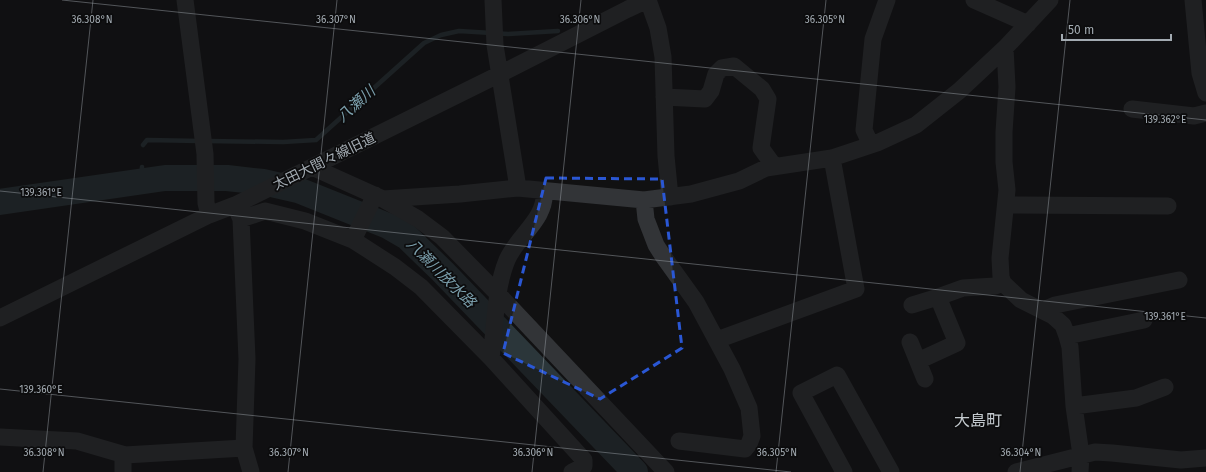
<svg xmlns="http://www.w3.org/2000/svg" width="1206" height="472" font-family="'Fira Sans','Noto Sans JP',sans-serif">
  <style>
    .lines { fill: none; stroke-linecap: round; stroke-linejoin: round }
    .stream { stroke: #2b363a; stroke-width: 4.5 }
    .river { stroke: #2b363a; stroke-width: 26 }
    .minor { stroke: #323437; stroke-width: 17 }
    .marked { fill: none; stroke: #2a57d4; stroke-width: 3; stroke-dasharray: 8 5; stroke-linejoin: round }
    .ticks { fill: none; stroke: #a3abb2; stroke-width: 1; stroke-opacity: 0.45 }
    .labels { text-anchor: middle; stroke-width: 3.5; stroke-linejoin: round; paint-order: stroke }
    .street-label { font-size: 14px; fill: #a3abb2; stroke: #0c0c0d }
    .water-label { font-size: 15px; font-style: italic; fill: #7b9fac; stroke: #0c0c0d }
    .quarter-label { font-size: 16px; fill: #c3c9ce; stroke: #0c0c0d }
    .ticks-label { font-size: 10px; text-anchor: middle; fill: #a3abb2; stroke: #0c0c0d; stroke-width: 3.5; stroke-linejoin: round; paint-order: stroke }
  </style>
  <rect width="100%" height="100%" fill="#111112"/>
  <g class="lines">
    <path class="stream" d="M 207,141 L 283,142 L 316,140 L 424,43 L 441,35 L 459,31 L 508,34 L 558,31
      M 143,145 L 147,140 L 200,141
      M 141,181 L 142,167"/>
    <path class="river" d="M 0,202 L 165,178 L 227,178 L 263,182 L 298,190 L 388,226 L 407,237 L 443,272 L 635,472"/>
    <path class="minor" d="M 185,0 L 205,154 L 206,203 L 209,215
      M 493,0 L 495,45 L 518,188
      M 648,0 L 658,28 L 663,57 L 666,156 L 670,197
      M 974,0 L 1028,24
      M 1193,0 L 1200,73 L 1206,93
      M 1005,48 L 1007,87 L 1004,132 L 1004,162 L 1007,190 L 1000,258 L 1001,277 L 1003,283 L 1021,300 L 1053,316 L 1063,325 L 1067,336 L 1070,347 L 1074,406 L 1081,455 L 1080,472
      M 664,97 L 705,99 L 711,91 L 716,74 L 722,68 L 734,66 L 762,89 L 768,99 L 761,148 L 774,166
      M 1132,109 L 1194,116 L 1206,113
      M 871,145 L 864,130 L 873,39 L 887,0
      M 312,167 L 383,199 L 418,219 L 442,237 L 499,295 L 666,472
      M 383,199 L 460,194 L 518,188 L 644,200 L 691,194 L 739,181 L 766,168 L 832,158 L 877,143 L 916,125 L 959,91 L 1005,48 L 1050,0
      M 644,200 L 646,219 L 656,245 L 663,256 L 696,302 L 732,369 L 749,408 L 752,436 L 749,444 L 745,449 L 679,441
      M 1006,205 L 1168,206
      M 237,210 L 241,219 L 247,359 L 244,448 L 251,472
      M 241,219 L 265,211 L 305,221 L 353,240 L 395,267 L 421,287 L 491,358 L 584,460 L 584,466 L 572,472
      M 353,240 L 375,195
      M 912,305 L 938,297 L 963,288 L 995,286 L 1003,283
      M 1045,312 L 1048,308 L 1055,305 L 1179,280
      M 0,318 L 209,215 L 235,205 L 500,74 L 628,9 L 647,0
      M 1067,336 L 1144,320
      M 717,340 L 856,289 L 832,158
      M 910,342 L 925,379
      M 491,358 C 495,327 495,289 507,260 C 517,236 547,219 544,191
      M 918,361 L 957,343 L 938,297
      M 1074,406 L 1136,398 L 1165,387
      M 0,437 L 77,441 L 125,455 L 244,448
      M 123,472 L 123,460 L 125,455
      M 844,472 L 801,393 L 837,375 L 891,472
      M 1016,472 L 1095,452 L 1112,453 L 1181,460 L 1206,458"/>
  </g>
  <path d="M0 0H1206V472H0ZM 546,178 L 662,179 L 682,348 L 600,399 L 503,353 Z" fill="#111112" fill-opacity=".55" fill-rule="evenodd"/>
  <path class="marked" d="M 546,178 L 662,179 L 682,348 L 600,399 L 503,353 Z"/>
  <path class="ticks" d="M 62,0 L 1206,120M 0,191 L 1206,318M 0,389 L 791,472M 43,472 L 93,0M 288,472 L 337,0M 532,472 L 581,0M 776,472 L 826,0M 1020,472 L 1070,0"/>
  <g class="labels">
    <g class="street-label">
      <text transform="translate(324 161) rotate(-26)" y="5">太田大間々線旧道</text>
    </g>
    <g class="water-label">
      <text transform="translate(356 104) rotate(-42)" y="5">八瀬川</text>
      <text transform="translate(441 273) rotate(45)" y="5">八瀬川放水路</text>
    </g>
    <g class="quarter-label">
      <text x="978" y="426">大島町</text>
    </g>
  </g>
  <g class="ticks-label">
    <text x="92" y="23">36.308°N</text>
    <text x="336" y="23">36.307°N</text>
    <text x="580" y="23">36.306°N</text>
    <text x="825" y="23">36.305°N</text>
    <text x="1165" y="123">139.362°E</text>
    <text x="41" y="196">139.361°E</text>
    <text x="1165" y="320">139.361°E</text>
    <text x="41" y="393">139.360°E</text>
    <text x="44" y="456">36.308°N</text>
    <text x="289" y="456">36.307°N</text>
    <text x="533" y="456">36.306°N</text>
    <text x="777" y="456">36.305°N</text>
    <text x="1021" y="456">36.304°N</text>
  </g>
  <path d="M1062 34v6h109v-6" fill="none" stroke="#a3abb2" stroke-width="2"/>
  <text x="1068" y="34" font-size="12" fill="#a3abb2" stroke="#0c0c0d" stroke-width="3" paint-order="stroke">50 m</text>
</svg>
